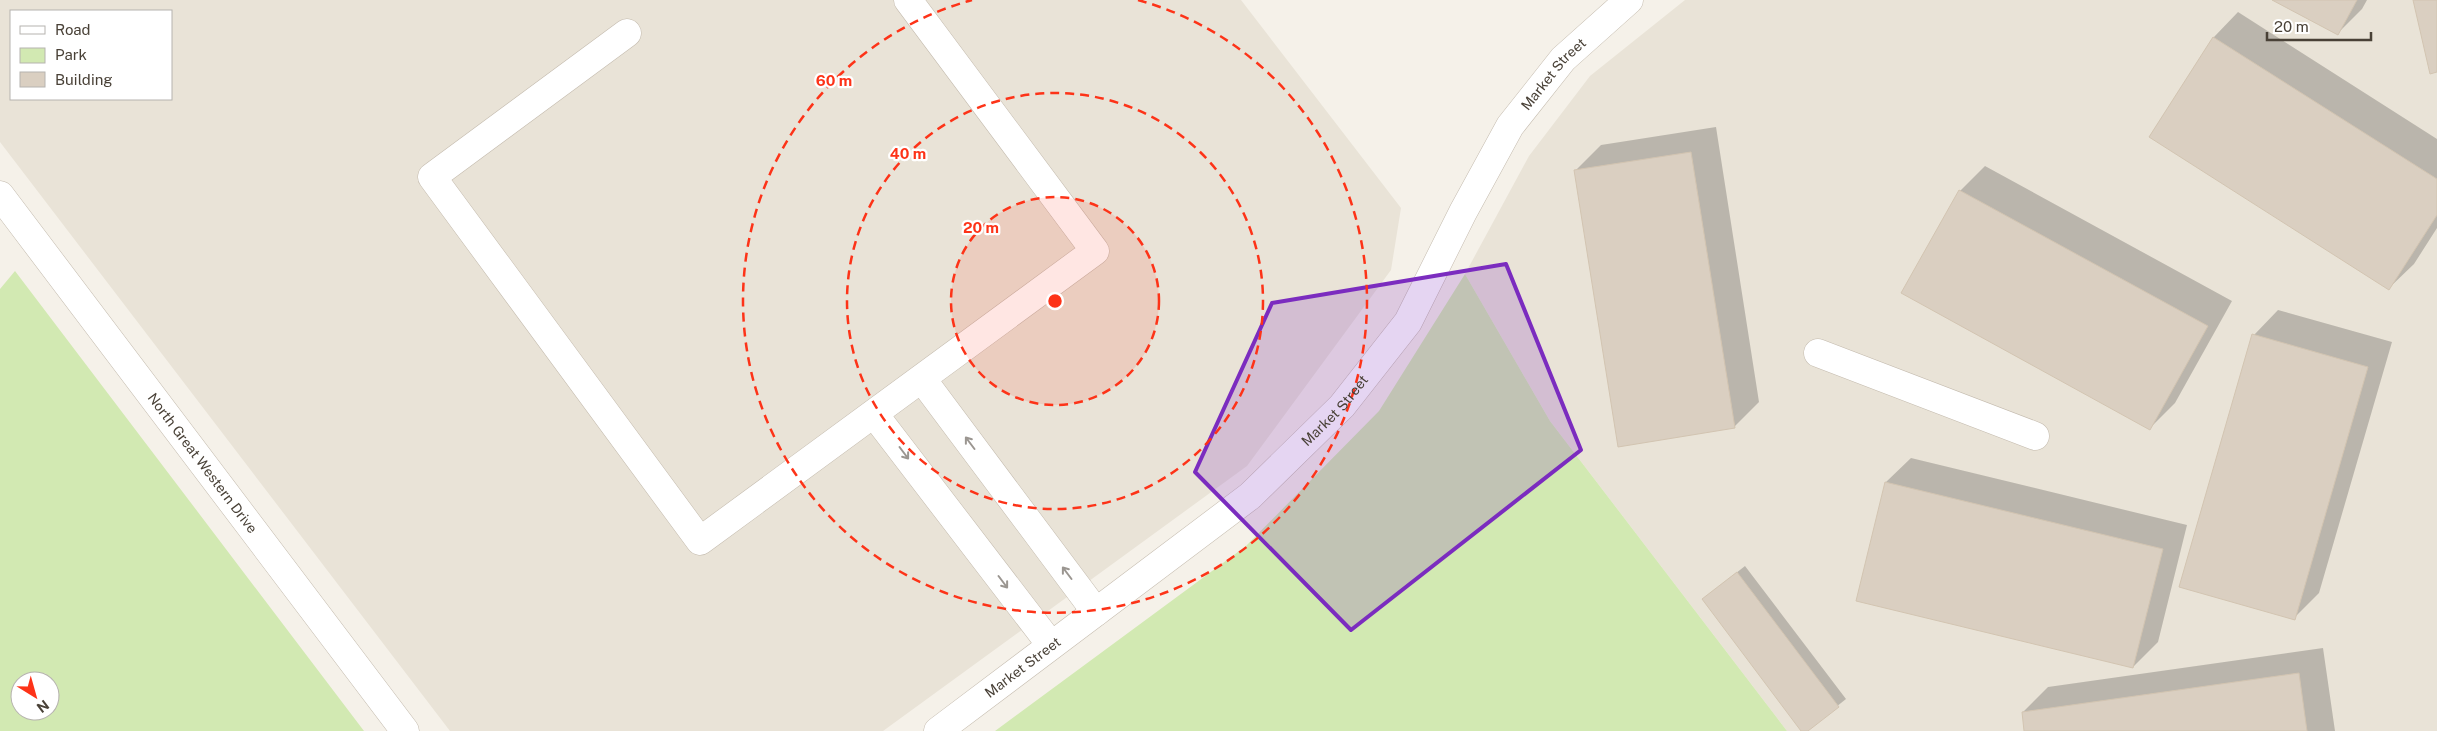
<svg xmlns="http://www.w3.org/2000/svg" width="2437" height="731" font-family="'Public Sans',sans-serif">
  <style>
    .residential { fill: #e9e3d7; fill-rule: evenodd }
    .green { fill: #d2e9b2; fill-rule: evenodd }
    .shadow { fill: #0003 }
    .building { fill: #dacfc1; stroke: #d2c4b1 }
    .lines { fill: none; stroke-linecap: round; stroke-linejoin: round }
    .minor-casing { stroke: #c4bbae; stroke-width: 29 }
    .minor { stroke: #fff; stroke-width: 28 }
    .oneway { stroke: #9b9691 }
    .marked { fill: #7b2cbf; fill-opacity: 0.2; stroke: #7b2cbf; stroke-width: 4; stroke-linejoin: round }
    .ring { fill: none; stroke: #fd3318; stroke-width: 2.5; stroke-dasharray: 9 6 }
    .labels { text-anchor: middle; stroke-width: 4.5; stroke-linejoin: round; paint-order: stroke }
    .street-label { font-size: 14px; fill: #494137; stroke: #fff }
    .centre { fill: #fd3318; stroke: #fff; stroke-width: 2.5 }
    .ring-label { font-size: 15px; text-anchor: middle; font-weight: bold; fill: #fd3318; stroke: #fff; stroke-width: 4.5; stroke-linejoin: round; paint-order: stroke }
  </style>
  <rect width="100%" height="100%" fill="#f5f1e9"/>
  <path class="residential" d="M 0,0 L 1241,0 L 1401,208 L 1391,270 L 1247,466 L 883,731 L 450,731 L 0,142 ZM 11,11 L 171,11 L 171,99 L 11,99 Z
    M 1685,0 L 2437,0 L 2437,731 L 1787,731 L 1550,421 L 1465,274 L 1529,156 L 1590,76 Z"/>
  <path class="green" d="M 15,271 L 364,731 L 0,731 L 0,289 ZM 20,681 L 50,681 L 50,711 L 20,711 Z
    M 1465,274 L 1550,421 L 1787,731 L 995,731 L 1246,546 L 1379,411 Z"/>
  <path class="shadow" d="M 2275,0 L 2367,0 L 2362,9 L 2337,34 Z
    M 2238,12 L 2437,139 L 2437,228 L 2414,264 L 2389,288 L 2150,136 L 2214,37 Z
    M 1716,127 L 1759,402 L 1734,427 L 1576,170 L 1601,145 Z
    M 1985,166 L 2232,301 L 2175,403 L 2150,428 L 1960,191 Z
    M 2278,310 L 2392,342 L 2319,593 L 2294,618 L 2254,335 Z
    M 1911,458 L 2187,525 L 2158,642 L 2133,667 L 1886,482 Z
    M 1745,566 L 1846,699 L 1806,731 L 1803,731 L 1703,599 Z
    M 2323,648 L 2335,731 L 2026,731 L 2023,712 L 2048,687 Z"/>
  <path class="building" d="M 2272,0 L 2357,0 L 2338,35 Z
    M 2413,0 L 2437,0 L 2437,72 L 2430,74 Z
    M 2213,37 L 2437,179 L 2437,215 L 2389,290 L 2149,137 Z
    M 1691,152 L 1735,428 L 1618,447 L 1574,170 Z
    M 1959,190 L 2208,326 L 2150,430 L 1901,293 Z
    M 2252,334 L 2368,367 L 2295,620 L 2179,587 Z
    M 1885,482 L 2163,549 L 2133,668 L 1856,601 Z
    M 1737,572 L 1839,707 L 1808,731 L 1801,731 L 1702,599 Z
    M 2299,673 L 2307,731 L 2024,731 L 2022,712 Z"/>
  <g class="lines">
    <g class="minor-casing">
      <g id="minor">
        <path d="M 627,33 L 432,177 L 700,541 L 1095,251 L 908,0"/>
        <path id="s1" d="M 0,195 L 405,731"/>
        <path d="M 1818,353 L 2035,436"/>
        <path d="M 922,379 L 1096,612"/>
        <path d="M 874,414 L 1051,645"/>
        <path id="s2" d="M 938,731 L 1250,496 L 1342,406 L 1408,322 L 1463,212 L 1510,126 L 1563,59 L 1629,0"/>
      </g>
    </g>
    <use href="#minor" class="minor"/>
  </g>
  <defs><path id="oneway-shaft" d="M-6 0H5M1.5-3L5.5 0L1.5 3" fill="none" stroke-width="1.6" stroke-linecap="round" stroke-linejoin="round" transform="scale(1.25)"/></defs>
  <g class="oneway">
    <use href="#oneway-shaft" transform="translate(970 443) rotate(-127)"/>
    <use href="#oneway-shaft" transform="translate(904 453) rotate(53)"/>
    <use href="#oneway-shaft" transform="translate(1067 573) rotate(-127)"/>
    <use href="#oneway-shaft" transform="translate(1003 582) rotate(53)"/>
  </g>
  <path class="marked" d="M 1506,264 L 1581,450 L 1351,630 L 1195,472 L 1272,303 Z"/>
  <circle cx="1055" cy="301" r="104" fill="#fd3318" fill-opacity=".12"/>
  <g class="ring">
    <circle cx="1055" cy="301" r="104"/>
    <circle cx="1055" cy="301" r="208"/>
    <path d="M1138 0A312 312 0 1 1 972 0"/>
  </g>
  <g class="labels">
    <g class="street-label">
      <text dy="5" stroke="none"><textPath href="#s2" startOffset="915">Market Street</textPath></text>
      <text dy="5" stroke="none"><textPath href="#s2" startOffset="511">Market Street</textPath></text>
      <text dy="5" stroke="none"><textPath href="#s1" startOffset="336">North Great Western Drive</textPath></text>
      <text dy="5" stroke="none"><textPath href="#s2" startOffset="106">Market Street</textPath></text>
    </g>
  </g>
  <circle cx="1055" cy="301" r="8" class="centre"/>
  <g class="ring-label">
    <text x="834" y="86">60 m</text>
    <text x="908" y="159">40 m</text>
    <text x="981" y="233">20 m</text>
  </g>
  <rect x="10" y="10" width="162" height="90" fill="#ffffff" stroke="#b6b3af"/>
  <rect x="20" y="26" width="25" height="8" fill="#ffffff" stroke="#b6b3af"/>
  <text x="55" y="35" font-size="15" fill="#494137">Road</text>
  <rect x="20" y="48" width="25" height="15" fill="#d2e9b2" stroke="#b6b3af"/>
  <text x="55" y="60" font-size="15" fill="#494137">Park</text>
  <rect x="20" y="72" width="25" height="15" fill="#dacfc1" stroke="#b6b3af"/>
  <text x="55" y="85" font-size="15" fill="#494137">Building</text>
  <g transform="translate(35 696) rotate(143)"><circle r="24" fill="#ffffff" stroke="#b6b3af"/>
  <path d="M0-4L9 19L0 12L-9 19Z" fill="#fd3318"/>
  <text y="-8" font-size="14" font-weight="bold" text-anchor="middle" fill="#494137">N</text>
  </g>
  <path d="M2267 32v8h104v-8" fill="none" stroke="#494137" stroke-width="2.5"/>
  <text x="2274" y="32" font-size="15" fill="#494137" stroke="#ffffff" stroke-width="4" paint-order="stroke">20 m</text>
</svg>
